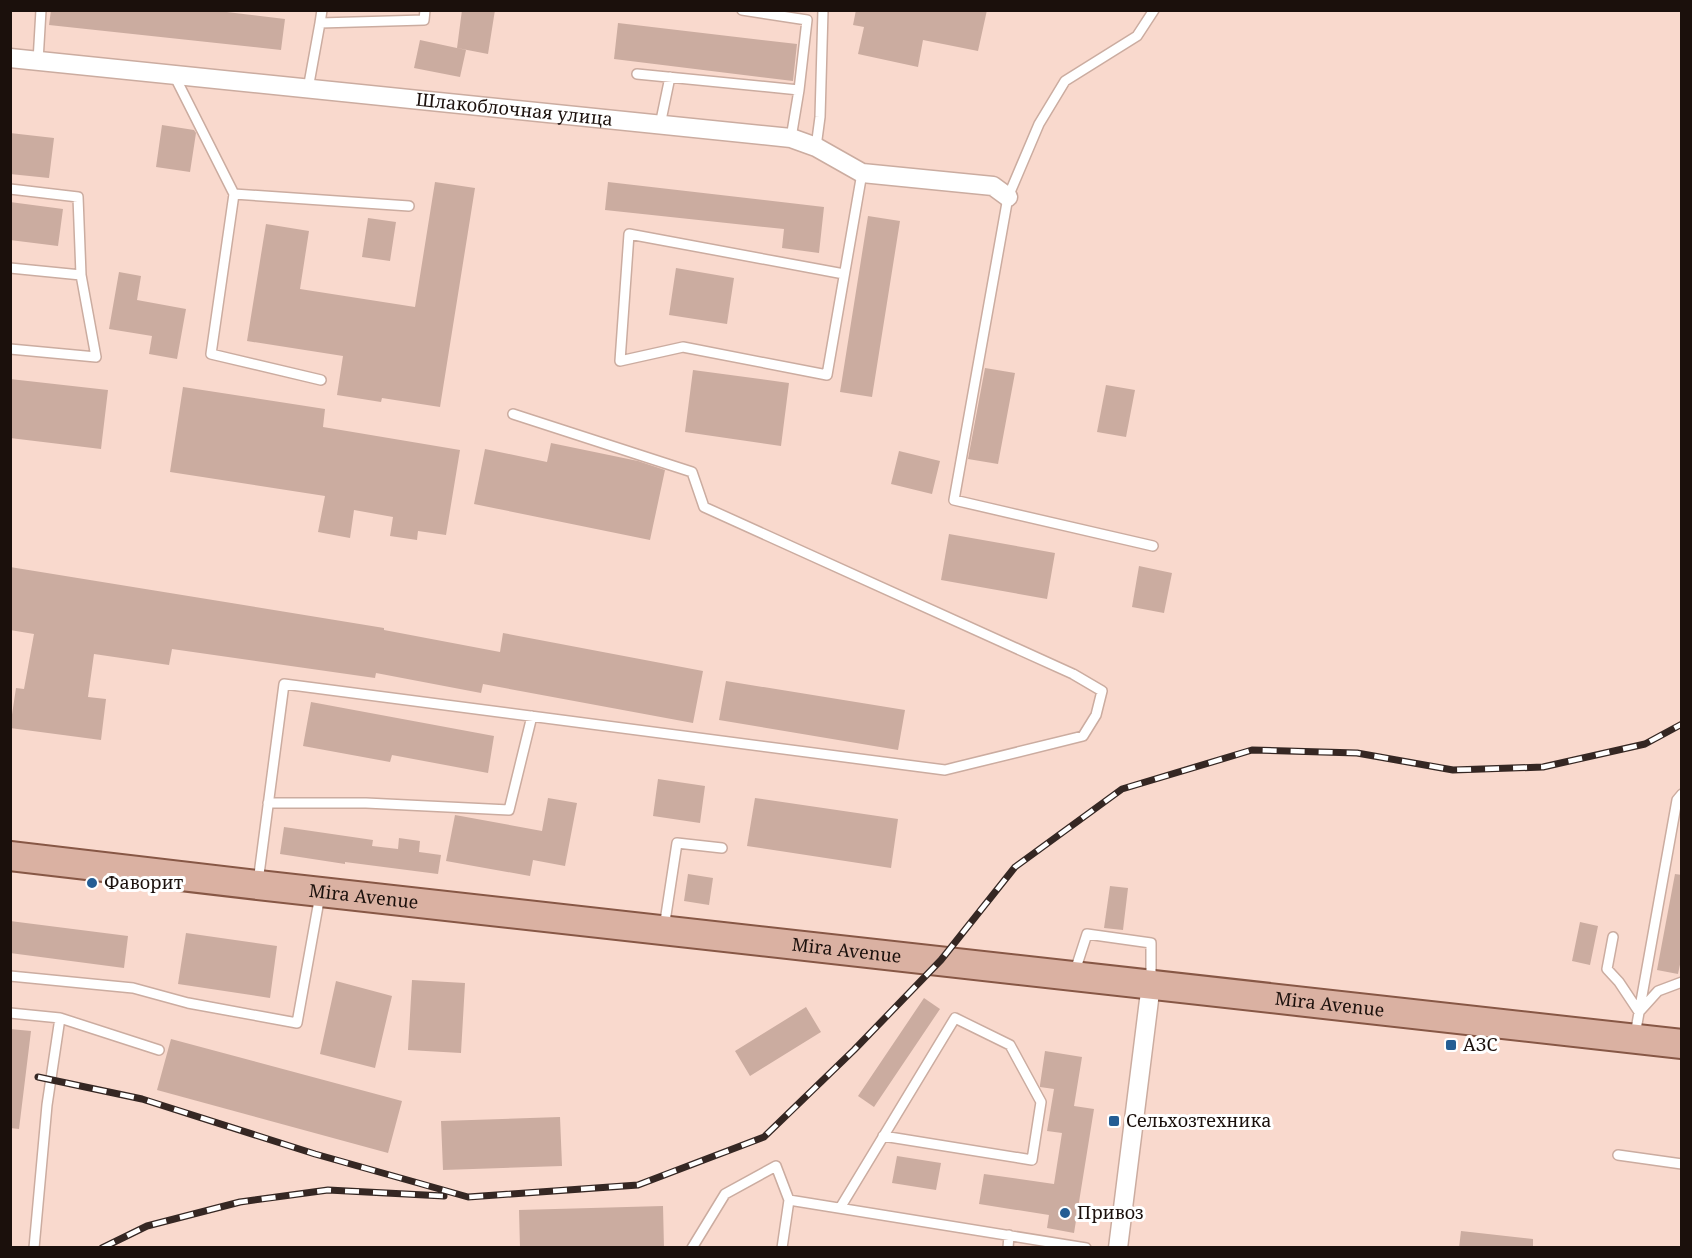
<svg xmlns="http://www.w3.org/2000/svg" width="1692" height="1258" font-family="'Noto Serif',serif">
  <style>
    .building { fill: #cbaca0 }
    .lines { fill: none; stroke-linecap: round; stroke-linejoin: round }
    .service-casing { stroke: #cbaca0; stroke-width: 12 }
    .minor-casing { stroke: #cbaca0; stroke-width: 21 }
    .primary-casing { stroke: #875745; stroke-width: 32 }
    .service { stroke: #fff; stroke-width: 9 }
    .minor { stroke: #fff; stroke-width: 18 }
    .primary { stroke: #dab1a2; stroke-width: 28 }
    .rail-casing { stroke: #352723; stroke-width: 7 }
    .rail { stroke: #fff; stroke-width: 4.5; stroke-dasharray: 14; stroke-linecap: butt }
    .poi-dot { fill: #245d94; stroke: #fff; stroke-width: 2 }
    .labels { text-anchor: middle; stroke-width: 6; stroke-linejoin: round; paint-order: stroke }
    .street-label { font-size: 18px; fill: #1b100c; stroke: #fff }
    .poi-label { font-size: 18px; fill: #1b100c; stroke: #fff; text-anchor: start }
  </style>
  <rect width="100%" height="100%" fill="#f9d9cd"/>
  <path class="building" d="M 51,10 L 210,10 L 285,19 L 281,50 L 49,25 Z
    M 462,10 L 495,10 L 488,54 L 457,48 Z
    M 856,10 L 987,10 L 978,51 L 923,40 L 918,67 L 858,54 L 864,27 L 853,25 Z
    M 618,23 L 797,44 L 793,81 L 614,59 Z
    M 420,40 L 466,50 L 460,77 L 414,68 Z
    M 162,125 L 194,130 L 196,133 L 190,172 L 156,167 Z
    M 10,133 L 54,138 L 49,178 L 10,174 Z
    M 435,182 L 475,188 L 440,407 L 382,398 L 381,402 L 337,395 L 343,356 L 247,341 L 266,224 L 309,231 L 300,289 L 415,307 Z
    M 608,182 L 824,207 L 819,253 L 782,248 L 784,229 L 605,210 Z
    M 10,202 L 63,209 L 58,246 L 10,240 Z
    M 868,216 L 900,221 L 872,397 L 840,392 Z
    M 368,218 L 396,222 L 390,261 L 362,257 Z
    M 676,268 L 734,278 L 727,324 L 669,315 Z
    M 119,272 L 141,276 L 137,300 L 186,309 L 177,359 L 149,354 L 152,336 L 109,329 Z
    M 985,368 L 1015,373 L 998,464 L 968,459 Z
    M 693,370 L 789,383 L 781,446 L 685,432 Z
    M 10,379 L 108,390 L 101,449 L 10,438 Z
    M 1106,385 L 1135,390 L 1126,437 L 1097,432 Z
    M 183,387 L 325,409 L 323,427 L 460,450 L 446,535 L 418,531 L 417,540 L 390,536 L 393,517 L 354,510 L 350,538 L 318,532 L 325,496 L 170,472 Z
    M 551,443 L 638,461 L 665,470 L 650,540 L 474,504 L 485,449 L 547,462 Z
    M 899,451 L 940,461 L 932,494 L 891,484 Z
    M 949,534 L 1055,553 L 1047,599 L 941,580 Z
    M 1139,566 L 1172,573 L 1164,613 L 1132,607 Z
    M 10,567 L 384,628 L 384,630 L 500,652 L 503,633 L 703,671 L 693,723 L 483,684 L 481,693 L 376,673 L 375,678 L 172,649 L 169,665 L 94,654 L 88,697 L 106,699 L 101,740 L 10,728 L 16,688 L 24,689 L 34,634 L 10,630 Z
    M 726,681 L 905,710 L 898,750 L 719,720 Z
    M 311,702 L 494,736 L 488,773 L 392,755 L 390,762 L 303,746 Z
    M 658,779 L 705,786 L 700,823 L 653,816 Z
    M 548,798 L 577,803 L 565,866 L 533,860 L 530,876 L 446,861 L 455,815 L 542,831 Z
    M 755,798 L 898,819 L 891,868 L 747,846 Z
    M 284,827 L 373,840 L 372,846 L 398,849 L 399,838 L 420,841 L 419,852 L 441,855 L 438,874 L 345,862 L 345,864 L 280,854 Z
    M 688,874 L 713,878 L 709,905 L 684,901 Z
    M 1675,874 L 1682,875 L 1682,955 L 1678,974 L 1657,970 Z
    M 1110,886 L 1128,888 L 1123,930 L 1104,928 Z
    M 10,921 L 128,936 L 124,968 L 10,953 Z
    M 1580,922 L 1598,926 L 1590,965 L 1572,961 Z
    M 186,933 L 277,946 L 270,998 L 178,984 Z
    M 412,980 L 465,983 L 461,1053 L 408,1050 Z
    M 336,981 L 392,996 L 375,1068 L 320,1054 Z
    M 924,998 L 940,1009 L 874,1107 L 858,1096 Z
    M 806,1007 L 821,1032 L 750,1076 L 735,1051 Z
    M 10,1029 L 31,1031 L 19,1129 L 10,1128 Z
    M 171,1039 L 402,1101 L 388,1153 L 157,1090 Z
    M 1045,1051 L 1082,1057 L 1074,1106 L 1094,1109 L 1074,1233 L 1047,1228 L 1049,1215 L 979,1204 L 984,1174 L 1054,1184 L 1062,1133 L 1047,1131 L 1054,1089 L 1040,1087 L 1040,1085 Z
    M 560,1117 L 562,1166 L 443,1170 L 441,1121 Z
    M 897,1156 L 941,1163 L 936,1190 L 892,1183 Z
    M 663,1206 L 664,1248 L 520,1248 L 519,1210 Z
    M 1461,1231 L 1533,1239 L 1533,1248 L 1459,1248 Z"/>
  <g class="lines">
    <g class="service-casing">
      <path id="service" d="M 742,10 L 807,20 L 799,90 L 791,138
        M 320,23 L 322,10
        M 38,61 L 41,10
        M 637,74 L 799,90
        M 174,75 L 234,194 L 211,354 L 321,380
        M 308,89 L 320,23 L 424,20 L 425,10
        M 660,125 L 670,77
        M 816,147 L 820,117 L 823,10
        M 10,189 L 78,197 L 81,275 L 96,357 L 10,349
        M 234,194 L 409,206
        M 10,268 L 81,275
        M 844,274 L 629,234 L 620,361 L 683,347 L 827,375 L 862,173
        M 1153,546 L 954,500 L 1008,197 L 1039,124 L 1065,81 L 1137,36 L 1154,10
        M 268,803 L 366,803 L 509,810 L 532,716
        M 258,882 L 284,684 L 945,770 L 1083,736 L 1096,715 L 1102,691 L 1073,674 L 704,507 L 692,472 L 513,414
        M 664,928 L 677,843 L 722,848
        M 1613,937 L 1607,969 L 1619,982 L 1639,1012 L 1658,991 L 1682,982
        M 1074,974 L 1087,934 L 1151,943 L 1151,981
        M 10,976 L 133,988 L 188,1003 L 297,1023 L 320,895
        M 10,1013 L 60,1018 L 47,1105 L 34,1248
        M 60,1018 L 159,1050
        M 1635,1035 L 1677,800 L 1682,794
        M 1618,1155 L 1682,1164
        M 789,1200 L 1086,1248
        M 840,1208 L 955,1018 L 1010,1045 L 1041,1102 L 1032,1160 L 883,1136
        M 692,1248 L 725,1194 L 776,1166 L 789,1200 L 782,1248
        M 1008,1248 L 1009,1235"/>
    </g>
    <g class="minor-casing">
      <g id="minor">
        <path id="s1" d="M 10,58 L 791,138 L 816,147 L 862,173 L 993,186 L 1008,197"/>
        <path d="M 1118,1248 L 1151,984"/>
      </g>
    </g>
    <g class="primary-casing">
      <g id="primary">
        <path id="s2" d="M 10,856 L 258,885 L 1682,1044"/>
      </g>
    </g>
    <use href="#service" class="service"/>
    <use href="#minor" class="minor"/>
    <use href="#primary" class="primary"/>
    <g class="rail-casing">
      <path id="rail" d="M 38,1077 L 142,1099 L 315,1154 L 468,1197 L 638,1185 L 764,1137 L 854,1050 L 941,960 L 1015,867 L 1122,789 L 1252,750 L 1357,753 L 1453,770 L 1543,767 L 1645,744 L 1682,724
        M 102,1248 L 147,1226 L 240,1202 L 328,1190 L 444,1196"/>
    </g>
    <use href="#rail" class="rail"/>
  </g>
  <g class="poi-dot">
    <circle cx="92" cy="883" r="6"/>
    <rect x="1445" y="1039" width="12" height="12" rx="3"/>
    <rect x="1108" y="1115" width="12" height="12" rx="3"/>
    <circle cx="1065" cy="1213" r="6"/>
  </g>
  <g class="labels">
    <g class="street-label">
      <text dy="6" stroke="none"><textPath href="#s1" startOffset="507">Шлакоблочная улица</textPath></text>
      <text dy="6" stroke="none"><textPath href="#s2" startOffset="356">Mira Avenue</textPath></text>
      <text dy="6" stroke="none"><textPath href="#s2" startOffset="842">Mira Avenue</textPath></text>
      <text dy="6" stroke="none"><textPath href="#s2" startOffset="1328">Mira Avenue</textPath></text>
    </g>
    <g class="poi-label">
      <text x="104" y="889">Фаворит</text>
      <text x="1463" y="1051">АЗС</text>
      <text x="1126" y="1127">Сельхозтехника</text>
      <text x="1077" y="1219">Привоз</text>
    </g>
  </g>
  <rect width="1692" height="1258" fill="none" stroke="#1b100c" stroke-width="24"/>
</svg>
